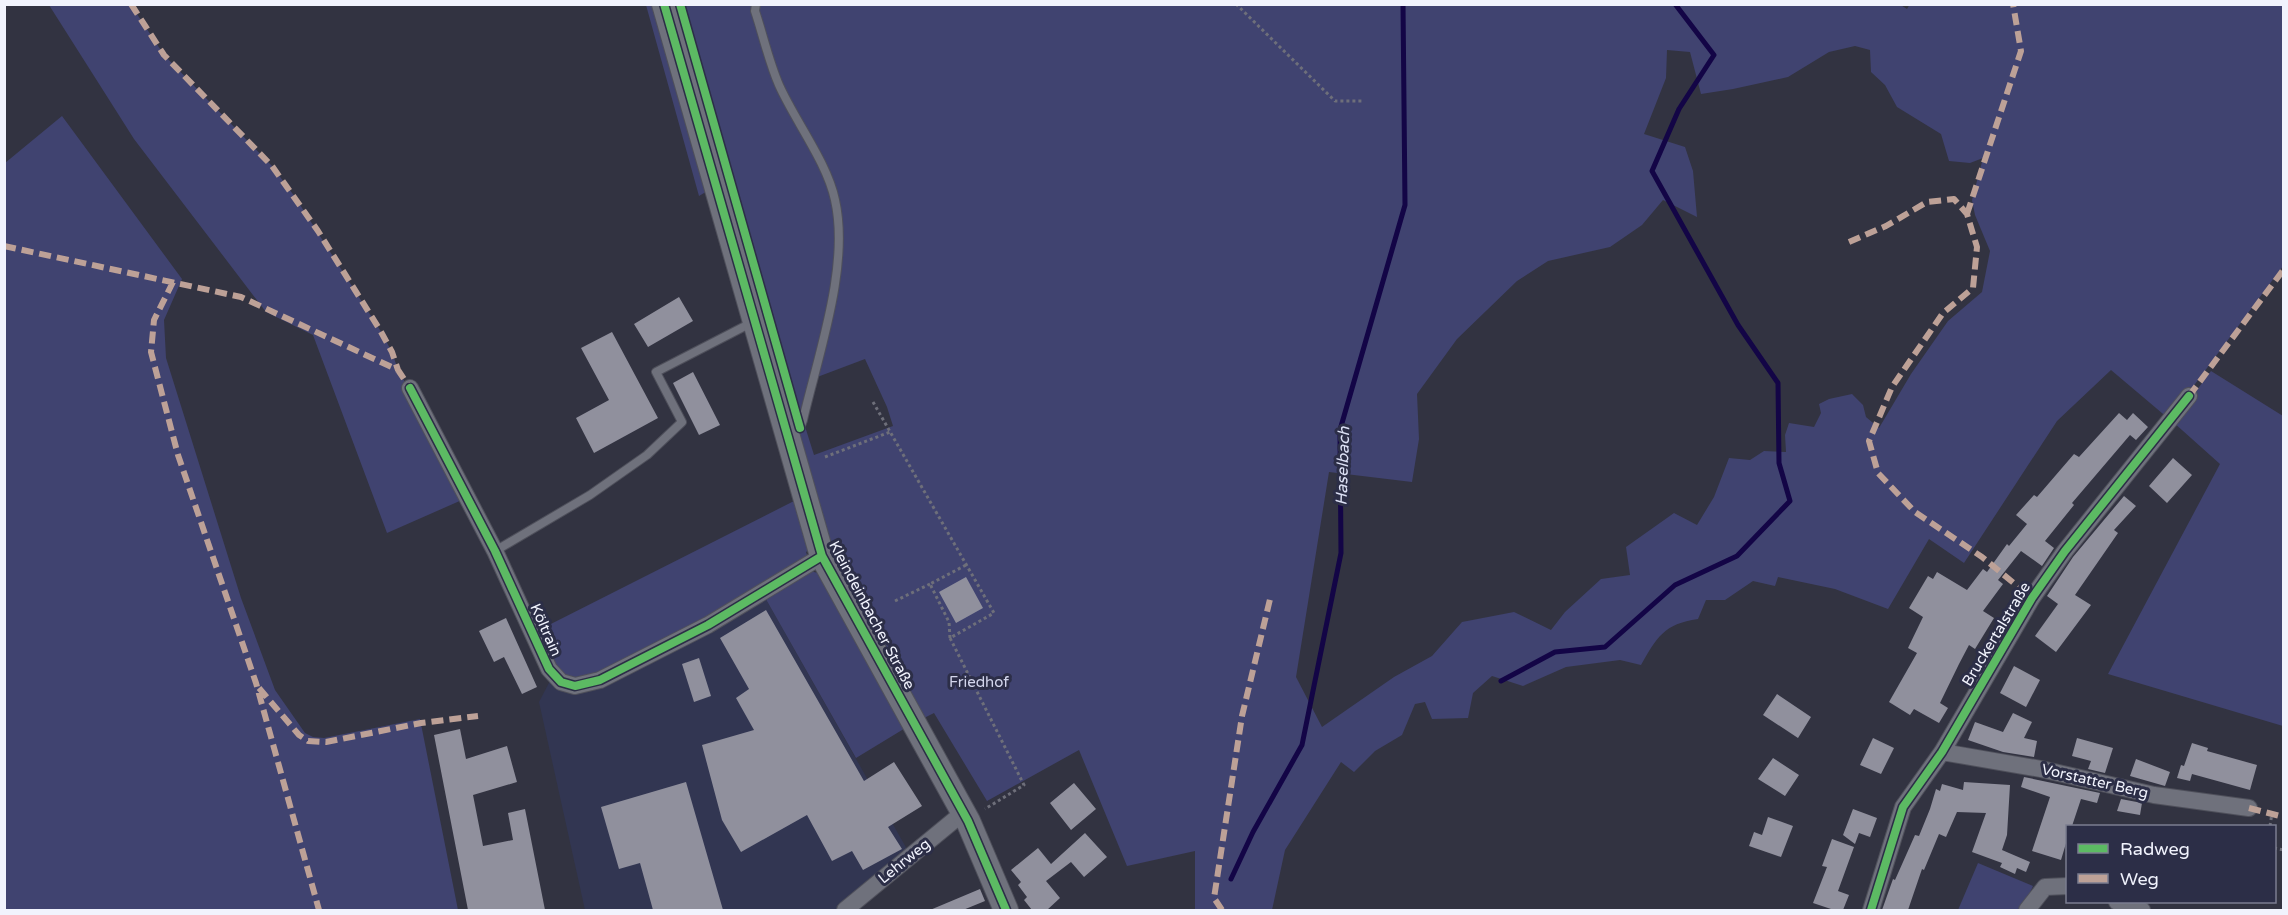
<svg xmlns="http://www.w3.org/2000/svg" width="2288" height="915" font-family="'Varela Round',sans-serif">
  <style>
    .built { fill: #323652 }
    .green { fill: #404370; fill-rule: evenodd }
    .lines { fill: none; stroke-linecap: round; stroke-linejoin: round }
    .stream { stroke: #130546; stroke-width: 5 }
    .building { fill: #90909d }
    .lane-casing { stroke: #4f505b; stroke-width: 10 }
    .street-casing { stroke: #4f505b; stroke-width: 18 }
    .secondary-casing { stroke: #4f505b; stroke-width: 26 }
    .path { stroke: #6e6f7a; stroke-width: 3; stroke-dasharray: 3 3; stroke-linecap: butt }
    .lane { stroke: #6f717c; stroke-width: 8 }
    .street { stroke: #6f717c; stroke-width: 16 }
    .secondary { stroke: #6f717c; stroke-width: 24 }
    .quiet { stroke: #bda197; stroke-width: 6; stroke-dasharray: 12 6; stroke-linecap: butt }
    .cycleway-casing { stroke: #2c2e47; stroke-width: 11 }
    .cycleway { stroke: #5cba63; stroke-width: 8 }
    .labels { text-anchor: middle; stroke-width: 6; stroke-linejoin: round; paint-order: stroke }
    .street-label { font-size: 15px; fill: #f1f3fd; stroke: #2c2e47 }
    .park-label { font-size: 15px; fill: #d3d6ec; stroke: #2c2e47 }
    .water-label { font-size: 16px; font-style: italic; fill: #dde1f6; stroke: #2c2e47 }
  </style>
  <rect width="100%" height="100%" fill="#323341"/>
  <path class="built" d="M 763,594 L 908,851 L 838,910 L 585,910 L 539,702 L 550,681 Z"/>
  <path class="green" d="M 1899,4 L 1907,9 L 1910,4 L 2283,5 L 2283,266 L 2169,419 L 2111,370 L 2057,421 L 1964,563 L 1929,539 L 1888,609 L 1835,589 L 1778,577 L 1775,586 L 1753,581 L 1725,600 L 1706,600 L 1698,619 C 1664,624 1657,637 1641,665 L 1620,660 L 1566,667 L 1523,686 L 1492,676 L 1473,693 L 1468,718 L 1432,719 L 1425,702 L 1415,704 L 1402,735 L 1375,751 L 1354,772 L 1341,762 L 1285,850 L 1272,910 L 1195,910 L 1195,851 L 1127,866 L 1079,750 L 987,801 L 934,713 L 920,720 L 834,561 L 672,5 ZM 1855,46 L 1870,50 L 1871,72 L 1885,85 L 1897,107 L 1941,134 L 1949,161 L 1970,163 L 1983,158 L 1972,200 L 1975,215 L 1990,251 L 1982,292 L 1948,321 L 1911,374 L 1879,428 L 1866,417 L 1863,405 L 1852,394 L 1829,399 L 1819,404 L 1821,413 L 1814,427 L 1789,423 L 1785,435 L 1786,452 L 1764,451 L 1750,460 L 1729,458 L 1714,497 L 1697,525 L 1674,513 L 1626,547 L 1630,575 L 1601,579 L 1565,612 L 1551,630 L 1514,612 L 1462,622 L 1432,656 L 1394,677 L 1322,727 L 1296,677 L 1329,472 L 1412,482 L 1419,439 L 1417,394 L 1457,339 L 1517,281 L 1548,261 L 1610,247 L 1642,225 L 1663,200 L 1697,217 L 1693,171 L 1685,147 L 1644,134 L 1666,78 L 1667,50 L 1690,52 L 1701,94 L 1733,89 L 1788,77 L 1829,52 ZM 865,359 L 887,407 L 893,426 L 814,455 L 803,420 L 812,379 Z
    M 49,5 L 131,5 L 164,55 L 272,166 L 295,197 L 380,330 L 392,352 L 398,370 L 471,496 L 387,533 L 313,335 L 266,312 L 134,139 Z
    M 646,5 L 657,5 L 709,190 L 699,196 Z
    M 62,116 L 182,279 L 164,320 L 166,358 L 241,598 L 275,690 L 305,733 L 313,737 L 324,738 L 420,719 L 458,910 L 5,910 L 5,163 Z
    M 2211,371 L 2283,416 L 2283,726 L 2108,674 L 2220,464 L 2173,422 Z
    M 796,500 L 815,545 L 806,552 L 809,561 L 609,671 L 572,679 L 554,667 L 537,631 Z
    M 810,571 L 822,574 L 907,727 L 856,758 L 763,594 Z
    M 1978,863 L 2033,886 L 2022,910 L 1958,910 Z"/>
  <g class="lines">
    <path class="stream" d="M 1501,681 L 1555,652 L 1605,647 L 1675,585 L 1737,556 L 1790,501 L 1779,463 L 1778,383 L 1738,325 L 1652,171 L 1679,109 L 1714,55 L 1675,4
      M 1231,879 L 1253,832 L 1302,745 L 1341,553 L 1340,430 L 1405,205 L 1403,4"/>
  </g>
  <path class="building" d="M 679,297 L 693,321 L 648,347 L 634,324 Z
    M 612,332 L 658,418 L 594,453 L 576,418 L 609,400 L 581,348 Z
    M 693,372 L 720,425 L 699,435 L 673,383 Z
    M 2119,413 L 2127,420 L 2133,413 L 2148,427 L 2136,440 L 2130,435 L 2072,503 L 2074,505 L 2045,541 L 2054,548 L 2042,566 L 2021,551 L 1998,580 L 2003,584 L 1983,611 L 1994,618 L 1975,649 L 1969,645 L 1959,664 L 1940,703 L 1948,708 L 1939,723 L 1914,709 L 1910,715 L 1889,702 L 1917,653 L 1908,648 L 1923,617 L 1909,608 L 1928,576 L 1933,579 L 1937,572 L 1967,590 L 1983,569 L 1987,572 L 2007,544 L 2009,546 L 2027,524 L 2016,515 L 2034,495 L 2037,497 L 2074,454 L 2079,457 Z
    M 2173,458 L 2192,475 L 2167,503 L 2149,486 Z
    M 2124,496 L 2136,506 L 2114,530 L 2118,533 L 2075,595 L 2091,605 L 2056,652 L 2035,636 L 2058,604 L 2047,596 L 2073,557 Z
    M 966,577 L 983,608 L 956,623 L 939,592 Z
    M 766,610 L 864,781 L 894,762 L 922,806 L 888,827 L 902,849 L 863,870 L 852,851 L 832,861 L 807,815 L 741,852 L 722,820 L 702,745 L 754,730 L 736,698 L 749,689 L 720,638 Z
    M 506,618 L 537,687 L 522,694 L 504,657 L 494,662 L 479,631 Z
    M 699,658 L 711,696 L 694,702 L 682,664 Z
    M 2014,666 L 2040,680 L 2026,707 L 2000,693 Z
    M 1777,694 L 1811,717 L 1798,738 L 1763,715 Z
    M 2013,713 L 2032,722 L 2024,738 L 2037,741 L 2034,757 L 2003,752 L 1968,740 L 1975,722 L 2003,732 Z
    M 460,729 L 466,759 L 507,746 L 517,782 L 473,795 L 483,846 L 513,840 L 508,813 L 525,809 L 545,910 L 468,910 L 434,735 Z
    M 1873,738 L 1894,748 L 1881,774 L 1860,765 Z
    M 2077,738 L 2113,748 L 2105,773 L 2088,769 L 2091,761 L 2072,756 Z
    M 2192,743 L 2208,748 L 2207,751 L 2257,765 L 2250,790 L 2192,774 L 2190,781 L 2177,778 L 2181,765 L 2184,766 Z
    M 1773,758 L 1799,775 L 1785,796 L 1758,779 Z
    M 2136,759 L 2170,772 L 2165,786 L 2130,776 Z
    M 2024,777 L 2100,793 L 2097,803 L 2081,799 L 2072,826 L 2067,826 L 2067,840 L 2061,860 L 2032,851 L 2050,797 L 2021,787 Z
    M 686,782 L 723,910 L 653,910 L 640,863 L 619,869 L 601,807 Z
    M 1964,782 L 2010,785 L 2007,835 L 2002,850 L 2030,862 L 2026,872 L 2017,868 L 2015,874 L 2000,867 L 2002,863 L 1972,852 L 1986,813 L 1957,812 L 1946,837 L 1939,834 L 1924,870 L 1922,869 L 1908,910 L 1882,910 L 1893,879 L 1895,880 L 1915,835 L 1919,836 L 1930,809 L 1936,789 L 1940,791 L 1942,784 L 1963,790 Z
    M 1074,783 L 1096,809 L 1071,830 L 1050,803 Z
    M 2121,799 L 2142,803 L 2140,815 L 2117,811 Z
    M 1853,809 L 1877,818 L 1870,837 L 1859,833 L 1855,844 L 1843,835 Z
    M 1768,817 L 1793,826 L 1781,857 L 1749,846 L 1754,832 L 1762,835 Z
    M 1085,833 L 1107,857 L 1084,877 L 1071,862 L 1046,881 L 1060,898 L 1047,910 L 1032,910 L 1024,900 L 1027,897 L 1018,885 L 1021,882 L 1011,870 L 1038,848 L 1051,864 Z
    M 1832,839 L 1854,847 L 1838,891 L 1849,895 L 1843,910 L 1834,910 L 1813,903 L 1827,867 L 1822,866 Z
    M 980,889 L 985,901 L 963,910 L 930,910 Z"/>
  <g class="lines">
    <g class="lane-casing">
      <path id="lane" d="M 756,4 L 755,11 C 763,35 769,62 779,85 C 795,121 827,162 835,200 C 850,266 818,355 803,420 L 800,428 L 788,433
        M 495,551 L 590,495 L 647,455 L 682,422 L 656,372 L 753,322"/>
    </g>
    <g class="street-casing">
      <path id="street" d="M 410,388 L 495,551 L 549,669 L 561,682 L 575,686 L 600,680 L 708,625 L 822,556
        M 1942,752 L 2041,769 L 2154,795 L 2249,808
        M 2117,902 L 2142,910
        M 845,910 L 964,812
        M 1871,910 L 1903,807 L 1942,752 L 2032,598 L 2065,551 L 2189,396
        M 2027,910 L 2045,887 L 2068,886"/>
    </g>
    <g class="secondary-casing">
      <path id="secondary" d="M 664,4 L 822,556 L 968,821 L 1006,910"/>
    </g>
    <path class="path" d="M 1236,4 L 1335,101 L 1364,101
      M 873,402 L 994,613 L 950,638 L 1024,785 L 985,809
      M 825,457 L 890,432
      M 895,601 L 930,584
      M 950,638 L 949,622 L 930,584 L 968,564
      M 2270,826 L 2272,813
      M 2274,848 L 2284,850"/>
    <use href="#lane" class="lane"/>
    <use href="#street" class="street"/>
    <use href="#secondary" class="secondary"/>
    <path class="quiet" d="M 131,4 L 164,55 L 272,166 L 318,231 L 380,330 L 392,352 L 398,370
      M 1967,214 L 2021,51 L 2013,4
      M 1849,242 L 1886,226 L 1927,202 L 1954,199 L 1967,214 L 1977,247 L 1973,288 L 1943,313 L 1892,387 L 1869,441 L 1878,473 L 1915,512 L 1982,557 L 2032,598
      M 4,246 L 241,297 L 398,370 L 410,388
      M 173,282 L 154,320 L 151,352 L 178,455 L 256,683 L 319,910
      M 2189,396 L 2284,269
      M 259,688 L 299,735 L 308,741 L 326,742 L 421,723 L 478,716
      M 2249,808 L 2284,817
      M 1222,910 L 1214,898 L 1242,716 L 1271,595"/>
    <g class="cycleway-casing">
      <path id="cycleway" d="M 664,4 L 822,556 L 968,821 L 1006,910
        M 680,4 L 800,428
        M 410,388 L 495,551 L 549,669 L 561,682 L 575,686 L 600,680 L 708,625 L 822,556
        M 1871,910 L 1903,807 L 1942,752 L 2032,598 L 2065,551 L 2189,396"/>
    </g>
    <use href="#cycleway" class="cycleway"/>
  </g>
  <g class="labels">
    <g class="street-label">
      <text transform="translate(872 615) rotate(62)" y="5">Kleindeinbacher Straße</text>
      <text transform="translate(546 630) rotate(66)" y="5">Költrain</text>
      <text transform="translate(1996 634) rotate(-59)" y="5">Bruckertalstraße</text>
      <text transform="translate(2095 781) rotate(13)" y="5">Vorstatter Berg</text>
      <text transform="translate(904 861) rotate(-39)" y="5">Lehrweg</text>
    </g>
    <g class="park-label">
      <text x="979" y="687">Friedhof</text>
    </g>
    <g class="water-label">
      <text transform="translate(1342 466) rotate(-88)" y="6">Haselbach</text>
    </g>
  </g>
  <rect width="2288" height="915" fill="none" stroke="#f1f3fd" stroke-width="12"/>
  <rect x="2066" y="825" width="210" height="78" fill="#2c2e47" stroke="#7b7d90" stroke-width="1.5"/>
  <rect x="2078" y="844" width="30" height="9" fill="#5cba63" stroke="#7b7d90" stroke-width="1.5"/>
  <text x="2120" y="855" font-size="18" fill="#f1f3fd">Radweg</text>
  <rect x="2078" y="874" width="30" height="9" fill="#bda197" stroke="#7b7d90" stroke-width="1.5"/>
  <text x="2120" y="885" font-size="18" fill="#f1f3fd">Weg</text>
</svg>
